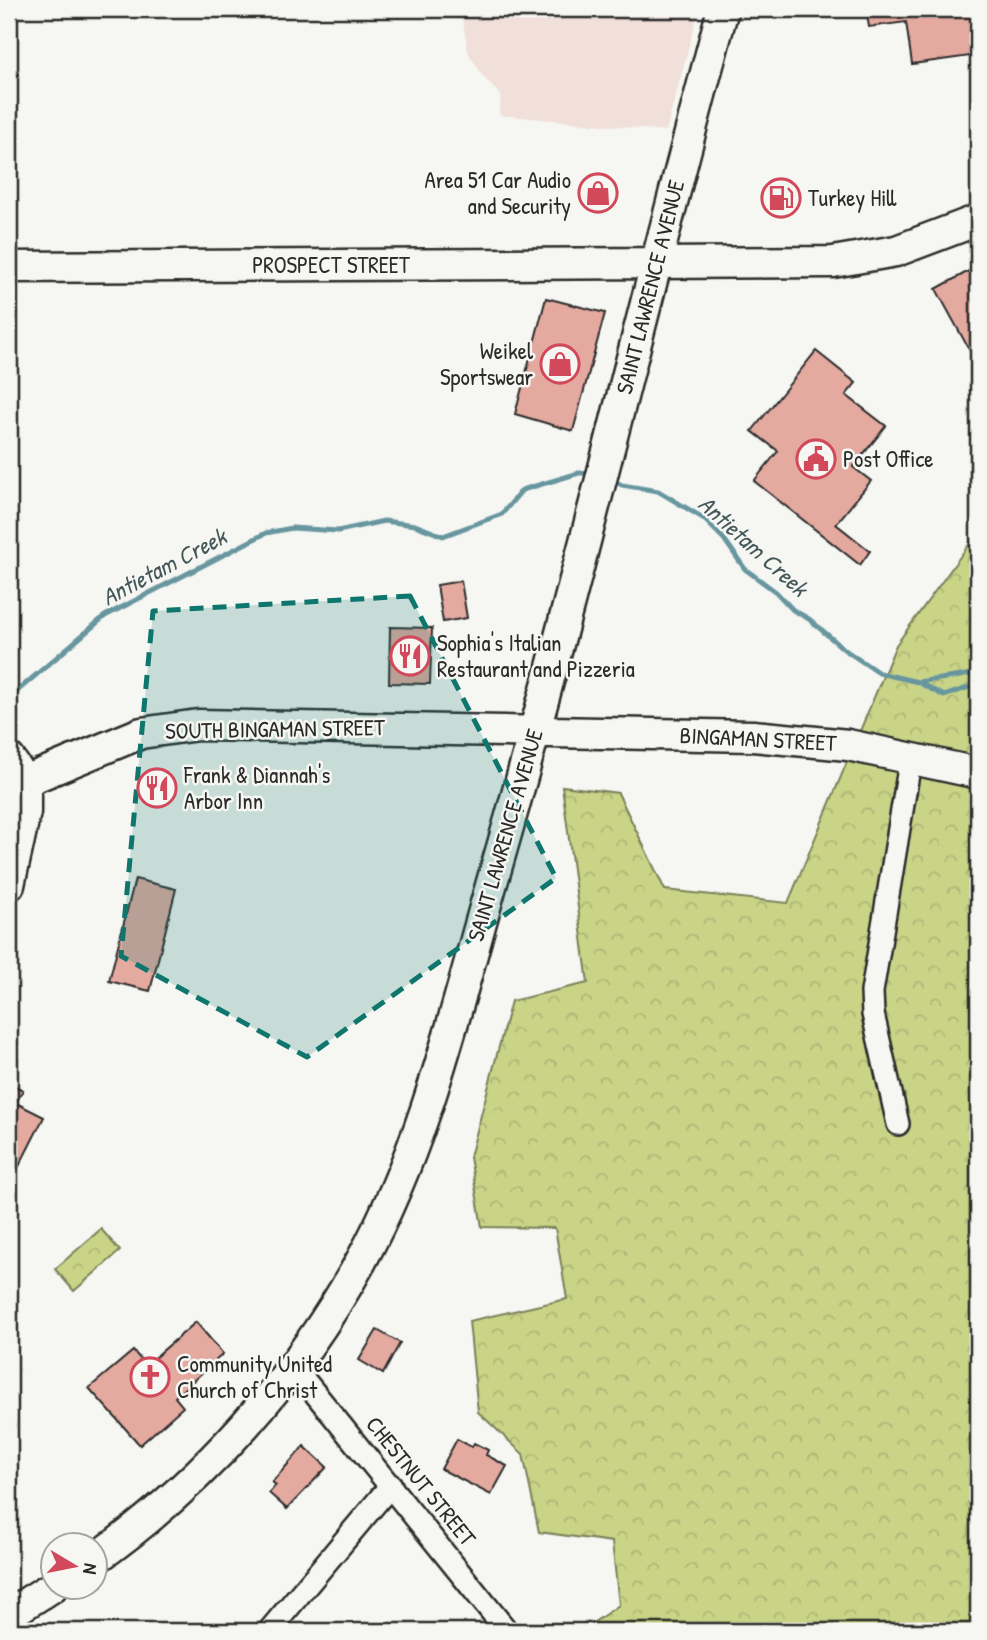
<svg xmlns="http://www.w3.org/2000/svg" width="987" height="1640" font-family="'Patrick Hand',sans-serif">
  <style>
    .built { fill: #f1dfd9 }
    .forest { fill: url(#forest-crowns); stroke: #7a8059; stroke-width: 2 }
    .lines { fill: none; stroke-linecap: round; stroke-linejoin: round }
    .stream { stroke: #67969f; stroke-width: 5 }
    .building { fill: #e4aaa0; stroke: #2b2b2b; stroke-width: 2 }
    .street-casing { stroke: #2b2b2b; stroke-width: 26 }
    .secondary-casing { stroke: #2b2b2b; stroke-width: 35 }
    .street { stroke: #f6f6f2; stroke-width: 21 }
    .secondary { stroke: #f6f6f2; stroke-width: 30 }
    .marked { fill: #0f766e; fill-opacity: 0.2; stroke: #0f766e; stroke-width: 5; stroke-dasharray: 14 9; stroke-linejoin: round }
    .labels { text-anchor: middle; stroke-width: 5; stroke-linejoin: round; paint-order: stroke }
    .poi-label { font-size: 23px; fill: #2b2b2b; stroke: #f6f6f2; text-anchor: start }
    .street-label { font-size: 23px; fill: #2b2b2b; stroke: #f6f6f2 }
    .water-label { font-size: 24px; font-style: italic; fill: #44585b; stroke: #f6f6f2 }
  </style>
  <defs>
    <pattern id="forest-crowns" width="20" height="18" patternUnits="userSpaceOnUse" patternTransform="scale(1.75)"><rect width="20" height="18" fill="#c9d487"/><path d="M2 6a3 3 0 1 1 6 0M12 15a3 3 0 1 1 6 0" fill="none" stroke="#adb675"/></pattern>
  </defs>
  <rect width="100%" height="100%" fill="#f6f6f2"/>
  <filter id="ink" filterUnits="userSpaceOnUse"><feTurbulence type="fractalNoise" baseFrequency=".0143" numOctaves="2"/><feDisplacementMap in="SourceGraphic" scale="14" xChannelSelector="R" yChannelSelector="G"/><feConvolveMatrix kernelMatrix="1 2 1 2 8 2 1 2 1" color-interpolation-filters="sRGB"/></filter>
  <g filter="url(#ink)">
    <path class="built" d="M 461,9 L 699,9 L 666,131 L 499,115 L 501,96 L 482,75 L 468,52 Z"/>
    <path class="forest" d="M 978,532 L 978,1631 L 581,1631 L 619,1605 L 612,1542 L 539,1532 L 523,1454 L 478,1412 L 469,1321 L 567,1299 L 555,1228 L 482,1227 L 470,1157 L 511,1001 L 588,983 L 562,786 L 618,793 L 665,890 L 788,903 L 896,645 Z
      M 101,1229 L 120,1251 L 74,1291 L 55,1269 Z"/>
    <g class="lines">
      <path class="stream" d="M 610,479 L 622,485 L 658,491 L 703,518 L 724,539 L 745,569 L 776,592 L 793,610 L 809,619 L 845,650 L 879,673 L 918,682 L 944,696 L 978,684
        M 918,682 C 933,679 969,677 978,671
        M 9,698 L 105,616 L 266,533 L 292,528 L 338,531 L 384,521 L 415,525 L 443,536 L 502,514 L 522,490 L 579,473 L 595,473"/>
    </g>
    <path class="building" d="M 866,9 L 978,9 L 978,55 L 912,64 L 906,22 L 869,27 Z
      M 978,266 L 978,349 L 971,353 L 936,289 Z
      M 546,298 L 605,313 L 573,431 L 515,414 Z
      M 816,351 L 856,383 L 846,395 L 886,426 L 853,467 L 871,481 L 836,524 L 870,551 L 860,565 L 754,481 L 778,451 L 752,431 Z
      M 461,581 L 467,618 L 443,622 L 437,585 Z
      M 390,627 L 432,628 L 430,684 L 389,683 Z
      M 135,879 L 176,889 L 150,991 L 109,981 Z
      M 9,1083 L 23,1090 L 16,1103 L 44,1117 L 11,1182 Z
      M 196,1322 L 223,1354 L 175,1397 L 183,1407 L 140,1445 L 89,1388 L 133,1351 L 146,1365 Z
      M 377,1330 L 400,1343 L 383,1374 L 359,1360 Z
      M 457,1439 L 472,1447 L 474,1443 L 488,1450 L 486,1455 L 507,1466 L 491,1495 L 441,1469 Z
      M 304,1446 L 327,1467 L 287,1509 L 269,1493 L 276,1485 L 272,1482 Z"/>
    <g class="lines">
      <g class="street-casing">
        <path id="street" d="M 898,1124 L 873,1014 L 872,992 L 911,756
          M 293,1366 L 507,1631
          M 269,1631 L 391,1485"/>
      </g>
      <g class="secondary-casing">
        <path id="secondary" d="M 9,267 L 833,262 L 896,251 L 978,220
          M 9,758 L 25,781 L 25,812 L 9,885
          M 25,781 L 141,733 L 198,725 L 753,736 L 848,745 L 978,773
          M 94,1560 C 204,1482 296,1379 361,1261 C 427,1141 457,1003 495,872 C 578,586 645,296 723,9
          M 9,1614 L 52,1587"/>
      </g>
      <use href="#street" class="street"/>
      <use href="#secondary" class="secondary"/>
    </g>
  </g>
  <path class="marked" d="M 410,596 L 556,878 L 307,1057 L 121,956 L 153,611 Z"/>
  <defs>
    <g id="shop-ring" transform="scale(2.0125)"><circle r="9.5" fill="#f6f6f2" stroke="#d1495b" stroke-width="1.5"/><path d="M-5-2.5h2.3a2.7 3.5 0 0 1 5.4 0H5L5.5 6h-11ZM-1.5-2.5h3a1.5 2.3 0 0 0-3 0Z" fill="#d1495b"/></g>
    <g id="fuel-ring" transform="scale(2.0125)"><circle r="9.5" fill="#f6f6f2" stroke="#d1495b" stroke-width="1.5"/><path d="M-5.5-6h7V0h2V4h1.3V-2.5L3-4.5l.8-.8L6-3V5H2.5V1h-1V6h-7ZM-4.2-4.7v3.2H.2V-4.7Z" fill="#d1495b"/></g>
    <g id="civic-ring" transform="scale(2.0125)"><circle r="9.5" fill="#f6f6f2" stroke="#d1495b" stroke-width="1.5"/><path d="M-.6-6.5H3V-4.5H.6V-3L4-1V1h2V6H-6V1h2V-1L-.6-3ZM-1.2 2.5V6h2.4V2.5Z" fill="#d1495b"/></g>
    <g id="restaurant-ring" transform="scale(2.0125)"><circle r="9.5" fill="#f6f6f2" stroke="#d1495b" stroke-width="1.5"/><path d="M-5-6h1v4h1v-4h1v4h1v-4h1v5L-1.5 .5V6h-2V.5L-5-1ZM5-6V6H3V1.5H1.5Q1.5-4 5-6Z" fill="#d1495b"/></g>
    <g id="church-ring" transform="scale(2.0125)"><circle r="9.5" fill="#f6f6f2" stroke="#d1495b" stroke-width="1.5"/><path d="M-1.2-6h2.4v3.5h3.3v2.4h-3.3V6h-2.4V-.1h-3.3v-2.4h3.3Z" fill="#d1495b"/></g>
  </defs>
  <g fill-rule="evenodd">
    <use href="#shop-ring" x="598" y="193"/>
    <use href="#fuel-ring" x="781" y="198"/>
    <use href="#shop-ring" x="560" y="364"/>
    <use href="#civic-ring" x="816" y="459"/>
    <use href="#restaurant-ring" x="410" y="656"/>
    <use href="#restaurant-ring" x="157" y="788"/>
    <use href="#church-ring" x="150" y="1377"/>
  </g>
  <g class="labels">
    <g class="poi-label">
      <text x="571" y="188" text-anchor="end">Area 51 Car Audio<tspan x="571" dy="26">and Security</tspan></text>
      <text x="808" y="206">Turkey Hill</text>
      <text x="533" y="359" text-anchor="end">Weikel<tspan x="533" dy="26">Sportswear</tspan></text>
      <text x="843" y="467">Post Office</text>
      <text x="437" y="651">Sophia's Italian<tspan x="437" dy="26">Restaurant and Pizzeria</tspan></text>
      <text x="184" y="783">Frank &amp; Diannah's<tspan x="184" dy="26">Arbor Inn</tspan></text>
      <text x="177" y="1372">Community United<tspan x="177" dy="26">Church of Christ</tspan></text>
    </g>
    <g class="street-label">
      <text x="331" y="273">PROSPECT STREET</text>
      <text transform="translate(650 287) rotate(-76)" y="8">SAINT LAWRENCE AVENUE</text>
      <text transform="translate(275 729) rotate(-1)" y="8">SOUTH BINGAMAN STREET</text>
      <text transform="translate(758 739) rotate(3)" y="8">BINGAMAN STREET</text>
      <text transform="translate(505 835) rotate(-74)" y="8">SAINT LAWRENCE AVENUE</text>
      <text transform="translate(421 1481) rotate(51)" y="8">CHESTNUT STREET</text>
    </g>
    <g class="water-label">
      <text transform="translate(753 546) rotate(42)" y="8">Antietam Creek</text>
      <text transform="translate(164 567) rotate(-28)" y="8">Antietam Creek</text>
    </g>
  </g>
  <rect width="987" height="1640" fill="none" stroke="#f6f6f2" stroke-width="35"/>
  <rect x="18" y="18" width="952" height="1605" fill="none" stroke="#2b2b2b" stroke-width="2.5" filter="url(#ink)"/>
  <g transform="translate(74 1566) rotate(100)"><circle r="33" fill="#f6f6f2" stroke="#a5a5a2" stroke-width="2"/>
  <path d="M0-5L12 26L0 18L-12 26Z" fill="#d1495b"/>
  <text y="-10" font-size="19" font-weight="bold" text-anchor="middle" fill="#2b2b2b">N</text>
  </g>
</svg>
